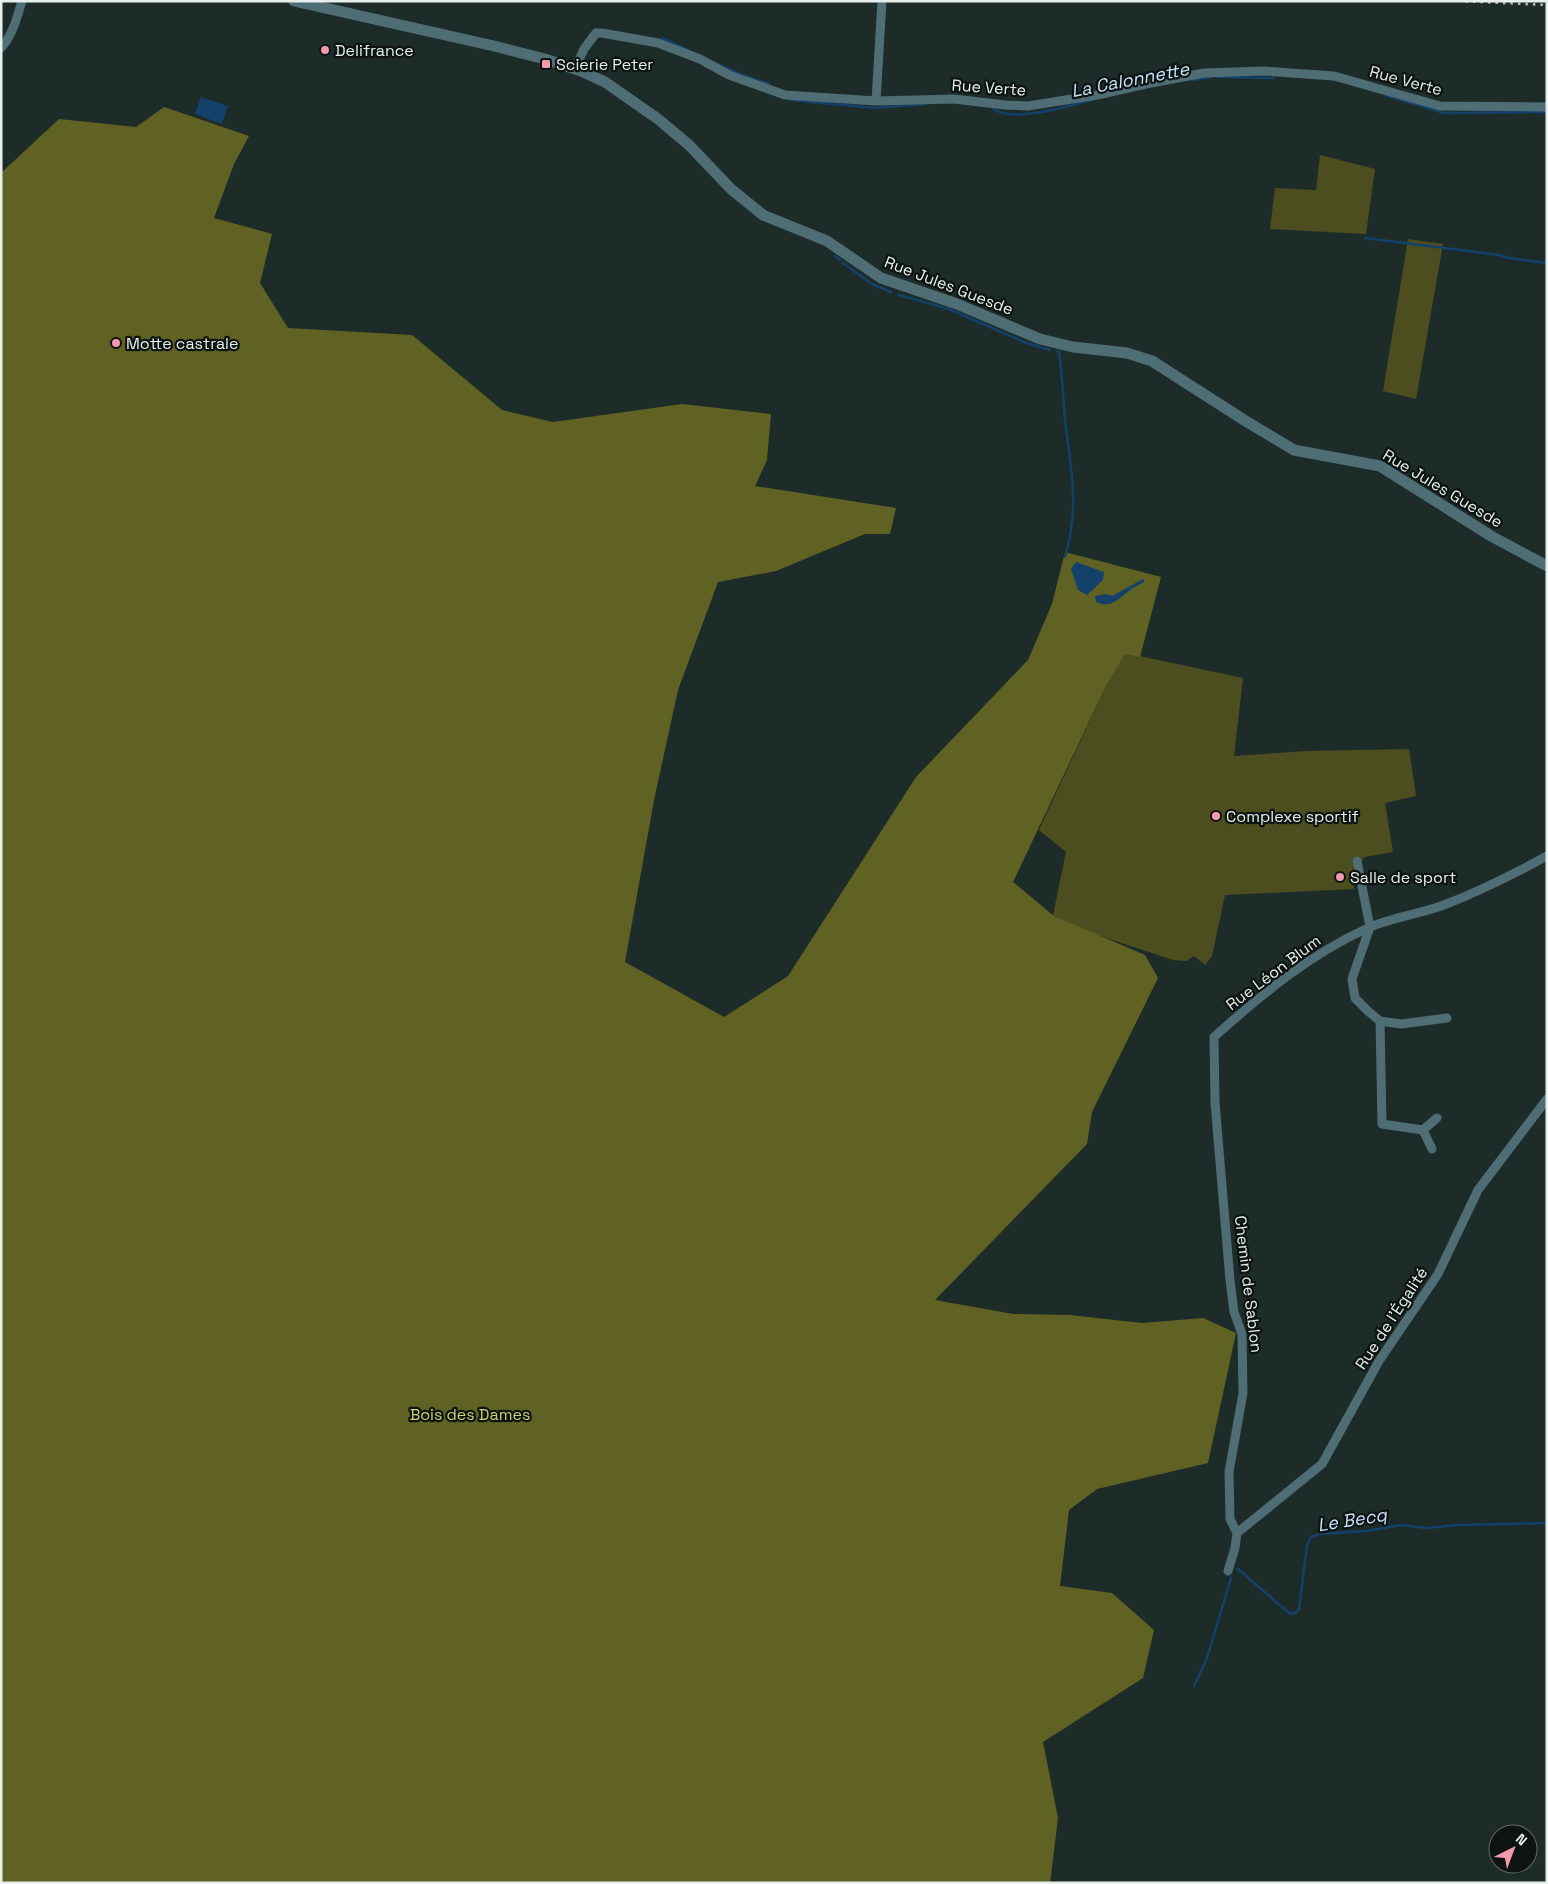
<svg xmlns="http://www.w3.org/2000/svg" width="1548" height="1884" font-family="'Space Grotesk',sans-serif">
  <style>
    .green { fill: #4d4e20 }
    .forest { fill: #606223 }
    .water { fill: #14416a }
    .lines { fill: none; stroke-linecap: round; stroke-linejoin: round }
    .stream { stroke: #14416a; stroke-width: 2.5 }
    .minor { stroke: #4e6d75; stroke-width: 9 }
    .tertiary { stroke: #4e6d75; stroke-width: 11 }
    .rail { stroke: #b2bcba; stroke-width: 2.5; stroke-dasharray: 2.5 5; stroke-linecap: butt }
    .poi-dot { fill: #f39aac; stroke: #0d1311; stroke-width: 2 }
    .labels { text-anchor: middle; stroke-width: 4.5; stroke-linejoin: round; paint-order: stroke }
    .poi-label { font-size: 16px; fill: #e6efed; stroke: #0d1311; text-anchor: start }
    .street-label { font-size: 16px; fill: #e6efed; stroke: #0d1311 }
    .park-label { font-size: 16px; fill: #cdd075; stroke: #0d1311 }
    .water-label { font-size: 18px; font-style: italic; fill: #c8e1fc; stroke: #0d1311 }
  </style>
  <rect width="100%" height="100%" fill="#1e2c29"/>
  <path class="green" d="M 1320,155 L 1375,169 L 1366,234 L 1270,229 L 1275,188 L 1316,190 Z
    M 1408,239 L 1443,244 L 1416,399 L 1383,391 Z
    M 1125,653 L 1243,678 L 1234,756 L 1307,751 L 1409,749 L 1416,796 L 1385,803 L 1393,852 L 1364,857 L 1362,861 L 1353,861 L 1354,889 L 1225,895 L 1212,956 L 1205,965 L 1194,956 L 1186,961 L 1173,960 L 1052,920 L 1066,852 L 1039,830 L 1106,686 Z"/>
  <path class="forest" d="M 164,107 L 249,136 L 234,164 L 214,218 L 272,234 L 260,283 L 288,328 L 412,335 L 502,410 L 553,422 L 682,404 L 771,414 L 767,460 L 755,486 L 896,508 L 890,534 L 865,534 L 776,571 L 718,582 L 678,690 L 654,800 L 625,962 L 724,1017 L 788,976 L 916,777 L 1028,660 L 1052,604 L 1065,552 L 1161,577 L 1140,657 L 1125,654 L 1106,686 L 1013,882 L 1054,916 L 1145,955 L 1158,978 L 1092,1112 L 1087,1144 L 935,1300 L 1013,1314 L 1070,1315 L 1142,1323 L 1203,1318 L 1236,1333 L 1208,1463 L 1097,1489 L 1069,1510 L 1060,1586 L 1112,1593 L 1154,1630 L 1143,1678 L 1043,1742 L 1058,1818 L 1050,1883 L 1,1883 L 1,173 L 59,119 L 136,127 Z"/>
  <path class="water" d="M 201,97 L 228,106 L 222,124 L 195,114 Z
    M 1076,562 L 1104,572 L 1103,580 L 1087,595 L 1078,590 L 1071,569 Z
    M 1143,579 L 1145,581 L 1144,582 C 1139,585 1133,587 1129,591 C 1118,599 1110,609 1096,602 L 1095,596 L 1106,594 L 1112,596 Z"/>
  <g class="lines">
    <path class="stream" d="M 662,38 L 688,50
      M 713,62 L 742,75 L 769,84
      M 1217,77 L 1274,78
      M 1192,80 L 1212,77
      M 1385,95 L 1444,113 L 1547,112
      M 790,100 L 876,108 L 926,104
      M 993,109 C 1015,123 1067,106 1092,100
      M 1365,238 L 1500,255 L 1509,258 L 1547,263
      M 835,256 L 840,260
      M 843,263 L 872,284 L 891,292
      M 899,295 L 949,309 L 1026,343 L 1050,350
      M 1057,351 L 1059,352 C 1062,374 1063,397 1065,420 C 1071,472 1080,505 1065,557
      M 1238,1569 L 1289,1613 L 1294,1614 L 1299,1609 L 1307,1545 L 1311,1537 L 1319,1534 L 1366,1531 L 1401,1525 L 1427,1528 L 1457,1525 L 1547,1523
      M 1194,1686 L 1207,1658 L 1231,1578"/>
    <path class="minor" d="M 1,48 C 13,35 17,17 22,1
      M 575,69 L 584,49 L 596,33 L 602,33 L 658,43 L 700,59 L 729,75 L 785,95 L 876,101 L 954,99 L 1005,105 L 1028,106 L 1097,95 L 1146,84 L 1204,73 L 1264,71 L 1334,76 L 1440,106 L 1547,107
      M 876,101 L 882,1
      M 1357,861 L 1370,927 L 1352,979 L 1355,998 L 1369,1012 L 1380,1021 L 1382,1124 L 1423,1130 L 1432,1149
      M 1380,1021 L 1401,1024 L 1447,1018
      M 1423,1130 L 1437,1118
      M 1237,1533 L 1230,1519 L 1229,1472 L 1243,1393 L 1242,1334 L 1234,1312 L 1230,1280 L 1215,1103 L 1214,1037 C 1261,995 1310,954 1368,928 C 1392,917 1420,914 1444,905 C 1480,891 1514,874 1547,856
      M 1237,1533 L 1322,1464 L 1379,1361 L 1438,1274 L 1478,1190 L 1547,1099
      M 1228,1571 L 1235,1548 L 1237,1533"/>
    <path class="tertiary" d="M 294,1 L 494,46 L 545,59 L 581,71 L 605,82 L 658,119 L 689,145 L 731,189 L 763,215 L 827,241 L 881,278 L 957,304 L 1040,339 L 1073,347 L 1127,353 L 1152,361 L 1244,420 L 1294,450 L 1380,466 L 1491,536 L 1547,566"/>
    <path class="rail" d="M 1458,1 L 1547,5"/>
  </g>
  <g class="poi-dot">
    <circle cx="325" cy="50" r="5"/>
    <rect x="541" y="59" width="10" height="10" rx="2.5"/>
    <circle cx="116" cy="343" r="5"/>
    <circle cx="1216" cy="816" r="5"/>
    <circle cx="1340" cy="877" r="5"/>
  </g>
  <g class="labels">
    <g class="poi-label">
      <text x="335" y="56">Delifrance</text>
      <text x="556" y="70">Scierie Peter</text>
      <text x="126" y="349">Motte castrale</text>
      <text x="1226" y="822">Complexe sportif</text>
      <text x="1350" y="883">Salle de sport</text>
    </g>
    <g class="street-label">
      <text transform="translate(1406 80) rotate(15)" y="6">Rue Verte</text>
      <text transform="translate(989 87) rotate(4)" y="6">Rue Verte</text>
      <text transform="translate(949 285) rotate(21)" y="6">Rue Jules Guesde</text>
      <text transform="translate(1443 488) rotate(31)" y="6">Rue Jules Guesde</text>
      <text transform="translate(1273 972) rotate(-37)" y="6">Rue Léon Blum</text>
      <text transform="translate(1249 1284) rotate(83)" y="6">Chemin de Sablon</text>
      <text transform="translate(1391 1318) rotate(-57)" y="6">Rue de l'Égalité</text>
    </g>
    <g class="park-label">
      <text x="470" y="1420">Bois des Dames</text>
    </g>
    <g class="water-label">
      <text transform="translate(1130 80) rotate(-11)" y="6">La Calonnette</text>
      <text transform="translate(1352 1520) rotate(-9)" y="6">Le Becq</text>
    </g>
  </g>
  <rect width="1548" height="1884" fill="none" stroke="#e6efed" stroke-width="5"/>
  <g transform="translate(1513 1849) rotate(42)"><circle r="24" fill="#0d1311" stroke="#646b69"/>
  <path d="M0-4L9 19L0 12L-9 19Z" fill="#f39aac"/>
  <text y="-8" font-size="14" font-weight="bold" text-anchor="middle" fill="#e6efed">N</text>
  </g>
</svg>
